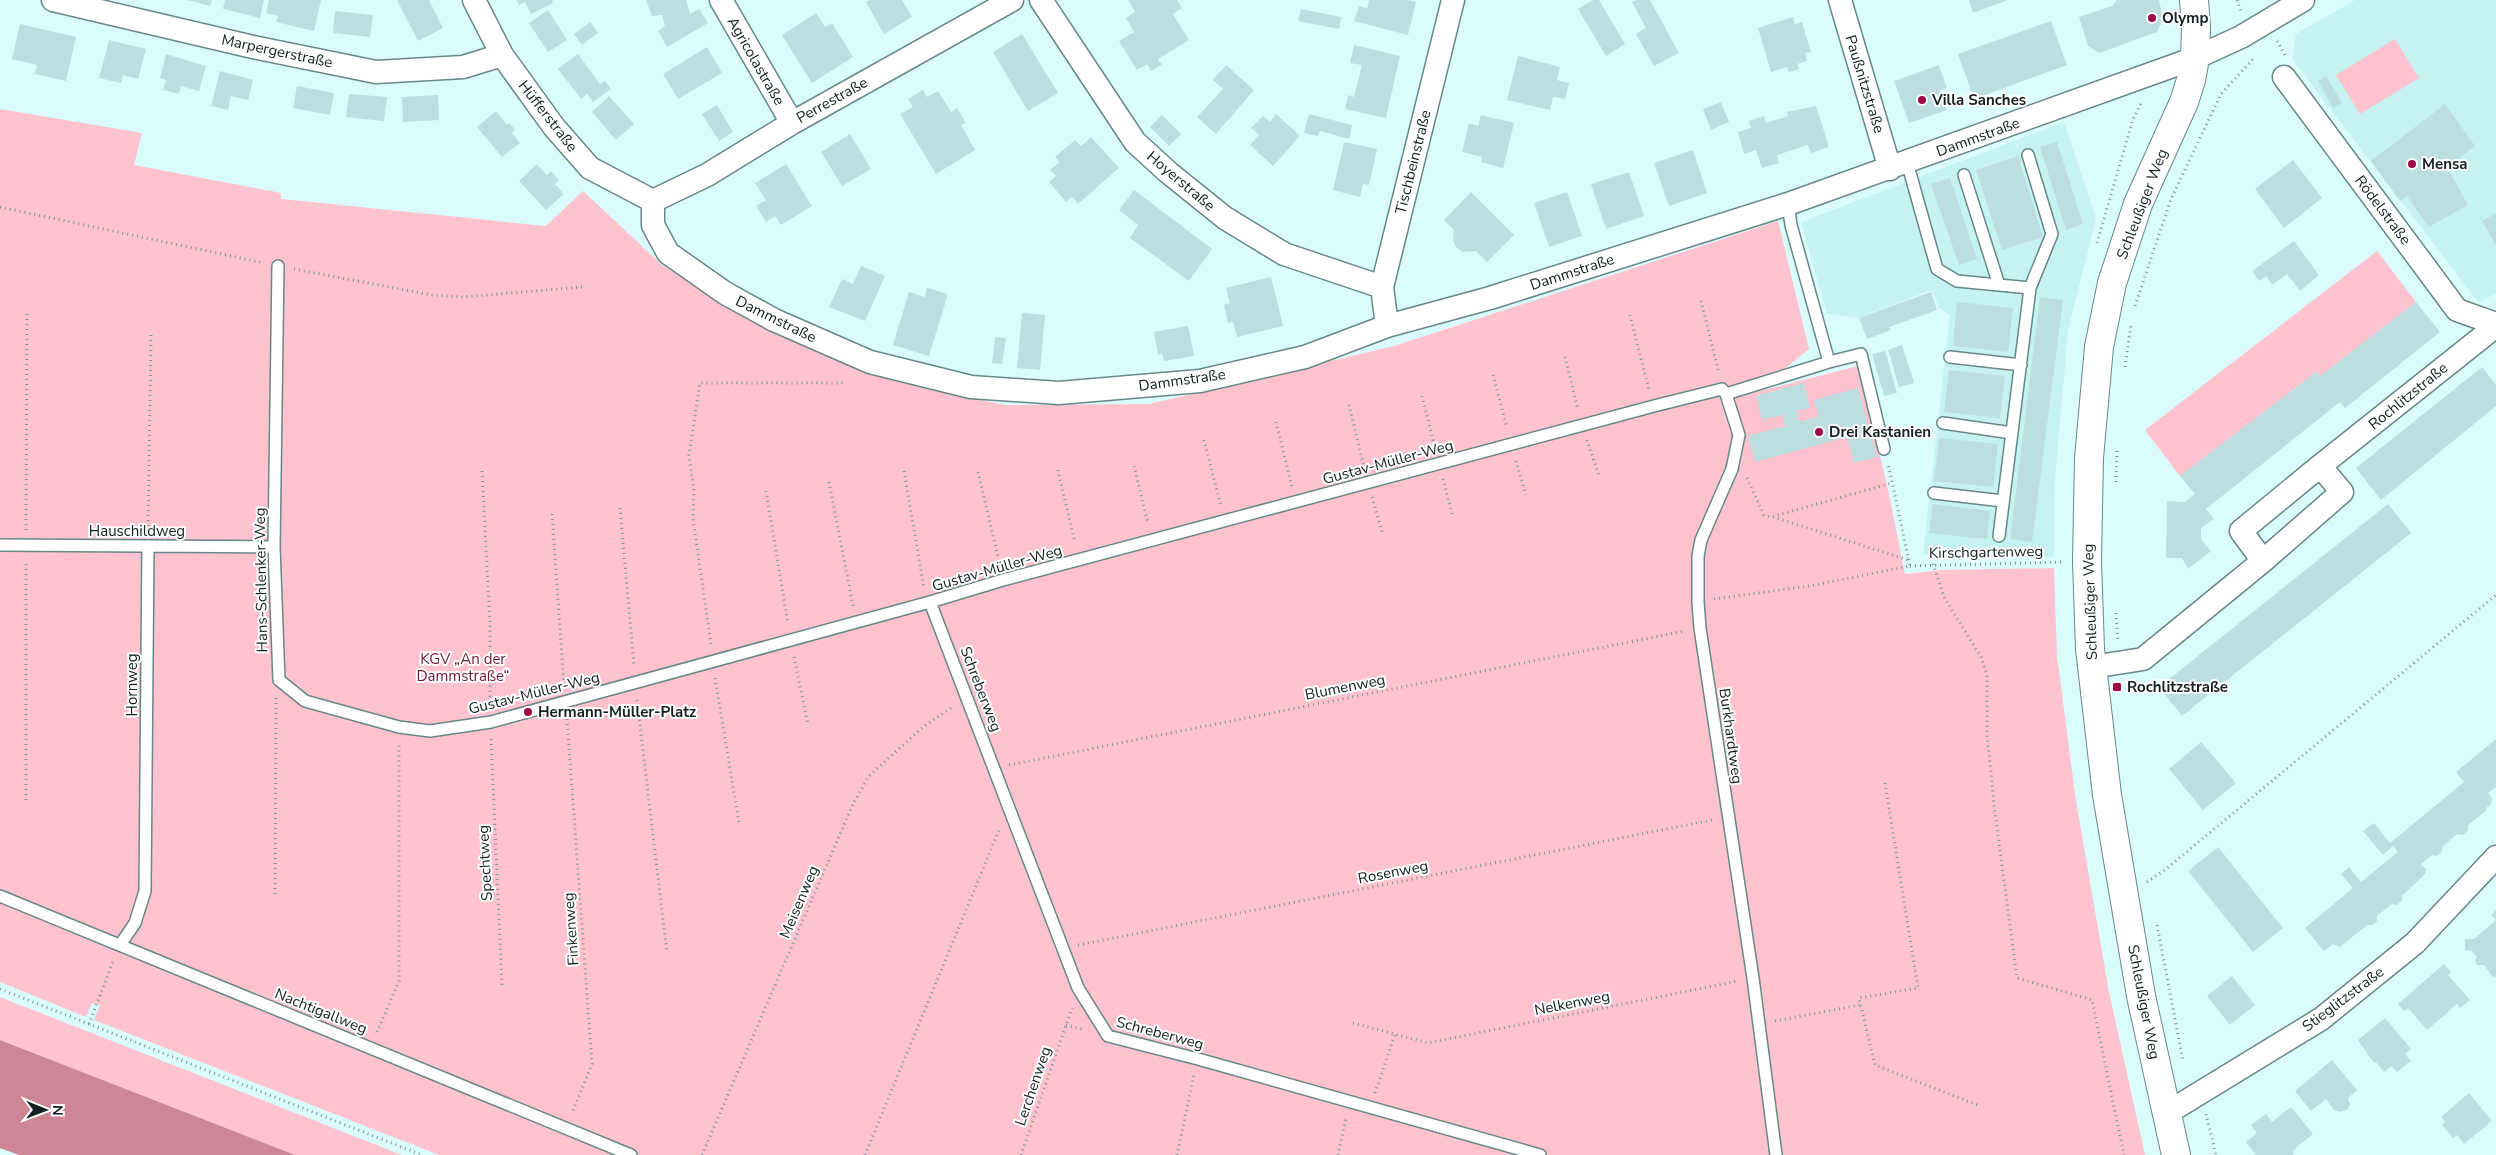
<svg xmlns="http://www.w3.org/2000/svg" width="2496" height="1155" font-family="'Nunito Sans',sans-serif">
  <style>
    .built { fill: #c6f3f2 }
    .green { fill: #fec3ce }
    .water { fill: #cd8694 }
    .building { fill: #bcdede }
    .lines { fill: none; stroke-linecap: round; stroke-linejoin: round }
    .service-casing { stroke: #678887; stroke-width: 14 }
    .minor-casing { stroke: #678887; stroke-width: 25 }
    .primary-casing { stroke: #678887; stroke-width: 30 }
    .path { stroke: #7d9595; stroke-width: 3; stroke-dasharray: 1 4; stroke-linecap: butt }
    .service { stroke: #fff; stroke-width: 11 }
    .minor { stroke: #fff; stroke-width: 22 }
    .primary { stroke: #fff; stroke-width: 28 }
    .poi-dot { fill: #a10646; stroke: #fff; stroke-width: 2 }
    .labels { text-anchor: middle; stroke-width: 4; stroke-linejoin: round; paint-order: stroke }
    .poi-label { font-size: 15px; font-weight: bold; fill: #121f1f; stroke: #fff; text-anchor: start }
    .street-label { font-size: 15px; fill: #121f1f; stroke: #fff }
    .park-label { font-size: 15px; fill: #6e1a34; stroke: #fff }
  </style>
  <rect width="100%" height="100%" fill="#dafdfc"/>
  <path class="built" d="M 2355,0 L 2496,0 L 2496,213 L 2482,222 L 2496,246 L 2496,293 L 2479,303 L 2292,59 L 2296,34 Z
    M 2064,122 L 2096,219 L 2068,330 L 2055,481 L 2054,557 L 1923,555 L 1950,315 L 1939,308 L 1932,290 L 1858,318 L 1827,314 L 1801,222 Z"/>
  <path class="green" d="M 2395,39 L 2419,78 L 2360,114 L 2336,75 Z
    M 0,109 L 142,133 L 134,165 L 281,193 L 281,199 L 546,226 L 583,191 L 662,265 L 790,340 L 913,385 L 1005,405 L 1149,404 L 1394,346 L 1778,221 L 1809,349 L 1756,392 L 1858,366 L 1888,489 L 1905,574 L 1942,570 L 2054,568 L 2057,656 L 2076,801 L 2109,992 L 2145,1155 L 439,1155 L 94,1020 L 100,1005 L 92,1003 L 86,1017 L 0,982 Z
    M 2377,251 L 2416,302 L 2320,376 L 2316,372 L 2180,476 L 2145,430 Z
    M 0,997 L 402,1155 L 295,1155 L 0,1040 Z"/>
  <path class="water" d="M 0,1040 L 295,1155 L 19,1155 L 0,1148 Z"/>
  <path class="building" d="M 187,0 L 212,0 L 210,6 Z
    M 225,0 L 264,0 L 260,18 L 223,9 Z
    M 269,0 L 321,0 L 314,31 L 276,22 L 278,16 L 266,13 Z
    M 397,0 L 429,0 L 443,28 L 418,41 Z
    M 516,0 L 552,0 L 553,3 L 531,14 L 525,2 L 519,5 Z
    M 646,0 L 686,0 L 690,14 L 699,9 L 708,23 L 667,47 L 658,31 L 665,26 L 662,15 L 652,16 Z
    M 870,0 L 902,0 L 912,17 L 884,34 L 866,2 Z
    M 1128,0 L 1177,0 L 1182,8 L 1173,14 L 1189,40 L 1158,59 L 1162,65 L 1151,71 L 1147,64 L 1137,70 L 1119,41 L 1134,32 L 1126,18 L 1135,12 Z
    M 1369,0 L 1407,0 L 1416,2 L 1408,35 L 1354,21 L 1359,6 L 1367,8 Z
    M 1593,0 L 1599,0 L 1625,44 L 1606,56 L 1578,9 Z
    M 1636,0 L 1650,0 L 1679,53 L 1654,66 L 1636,34 L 1646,28 L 1632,2 Z
    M 1969,0 L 2008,0 L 1973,13 Z
    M 2117,0 L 2159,0 L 2163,19 L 2157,32 L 2099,53 L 2088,46 L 2079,17 L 2112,6 Z
    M 1301,9 L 1341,17 L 1339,29 L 1298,21 Z
    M 548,10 L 567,40 L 548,52 L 529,23 Z
    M 335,11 L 373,15 L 370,37 L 333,33 Z
    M 816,13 L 825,27 L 832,23 L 853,57 L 812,83 L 782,35 Z
    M 1793,17 L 1795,24 L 1802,22 L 1811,52 L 1805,53 L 1807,61 L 1797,64 L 1799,69 L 1789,72 L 1787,67 L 1771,72 L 1758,28 Z
    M 2051,21 L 2067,65 L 1974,99 L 1958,54 Z
    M 590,22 L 598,33 L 582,45 L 574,34 Z
    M 20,24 L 76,37 L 66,81 L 35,74 L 37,65 L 12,59 Z
    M 1022,34 L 1058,93 L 1028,111 L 993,52 Z
    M 109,40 L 146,49 L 138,79 L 123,75 L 121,83 L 99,78 Z
    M 1354,45 L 1400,56 L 1386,118 L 1345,109 L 1348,95 L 1354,97 L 1362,65 L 1350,63 Z
    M 707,47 L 722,73 L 678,99 L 663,74 Z
    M 166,54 L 206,66 L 199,91 L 181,86 L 179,94 L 163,90 L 166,80 L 160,78 Z
    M 578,54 L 600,84 L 605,81 L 611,89 L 593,102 L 587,94 L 581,99 L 558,69 Z
    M 1518,56 L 1560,67 L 1557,80 L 1569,83 L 1565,99 L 1553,97 L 1550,110 L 1507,100 Z
    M 1226,65 L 1254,90 L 1216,134 L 1197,117 L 1223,89 L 1213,80 Z
    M 1939,65 L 1947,88 L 1940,90 L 1947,110 L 1909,123 L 1894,81 Z
    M 220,71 L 253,80 L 248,100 L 231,96 L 228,110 L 211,106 Z
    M 2326,76 L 2342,103 L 2333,108 L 2318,81 Z
    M 297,86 L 334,93 L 330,115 L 293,108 Z
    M 923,90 L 927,97 L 938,91 L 951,112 L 957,108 L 966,123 L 961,125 L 975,150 L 936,174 L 900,114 L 913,107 L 908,99 Z
    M 349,94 L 387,97 L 384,121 L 346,117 Z
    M 438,95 L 439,120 L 403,122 L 402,97 Z
    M 609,96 L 634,124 L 616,140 L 592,112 Z
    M 1721,102 L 1729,122 L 1711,130 L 1703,109 Z
    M 2445,104 L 2475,146 L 2447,167 L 2468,205 L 2429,227 L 2407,196 L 2400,201 L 2371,161 Z
    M 717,105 L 733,132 L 719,141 L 702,114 Z
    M 1816,106 L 1829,147 L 1811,153 L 1808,145 L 1777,155 L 1779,163 L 1762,168 L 1756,150 L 1744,154 L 1738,132 L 1751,128 L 1749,121 L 1764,116 L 1766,123 L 1788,116 L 1787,112 Z
    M 496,111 L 507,125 L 509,123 L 512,126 L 515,130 L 512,133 L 520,143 L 502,157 L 477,127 Z
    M 1276,114 L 1300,136 L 1273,166 L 1250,145 L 1259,135 L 1251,128 L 1263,116 L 1270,122 Z
    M 1309,114 L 1352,125 L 1349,139 L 1320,131 L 1318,136 L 1304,133 Z
    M 1162,115 L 1181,134 L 1169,146 L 1150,127 Z
    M 1481,115 L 1514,123 L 1503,168 L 1481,162 L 1482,157 L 1462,152 L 1469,123 L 1478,126 Z
    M 850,134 L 871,169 L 842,186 L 821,152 Z
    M 1091,137 L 1119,168 L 1078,204 L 1072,197 L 1066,202 L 1049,182 L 1056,176 L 1050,170 L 1060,162 L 1055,157 L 1075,140 L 1081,146 Z
    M 1344,142 L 1377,149 L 1369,185 L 1363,184 L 1360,197 L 1333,190 Z
    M 2057,142 L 2083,224 L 2066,230 L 2040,147 Z
    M 1693,150 L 1707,193 L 1669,206 L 1654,163 Z
    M 2018,156 L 2043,237 L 2002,250 L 1976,170 Z
    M 2293,160 L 2322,198 L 2284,228 L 2255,189 Z
    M 537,164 L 547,175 L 551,171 L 559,180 L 555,184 L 564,194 L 546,210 L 519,181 Z
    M 786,164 L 812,206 L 781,225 L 775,216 L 766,222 L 756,206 L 766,200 L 755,183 Z
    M 1629,172 L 1644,216 L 1606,229 L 1591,184 Z
    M 1950,178 L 1977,259 L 1959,265 L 1931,184 Z
    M 1134,190 L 1212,249 L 1189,281 L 1130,238 L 1138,225 L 1119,210 Z
    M 1471,192 L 1514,235 L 1487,262 L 1476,251 L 1462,252 L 1456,247 L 1453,241 L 1454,230 L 1444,220 Z
    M 1567,192 L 1582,236 L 1549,247 L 1534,203 Z
    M 2496,213 L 2496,246 L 2482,221 Z
    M 2294,241 L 2319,275 L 2300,291 L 2287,274 L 2272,285 L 2266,276 L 2259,281 L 2252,271 Z
    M 861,266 L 885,276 L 865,321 L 829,307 L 842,279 L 853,284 Z
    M 1271,277 L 1283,326 L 1237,337 L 1233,322 L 1228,323 L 1224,305 L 1230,303 L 1226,288 Z
    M 927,288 L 948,294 L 929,356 L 893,345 L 909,292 L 925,297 Z
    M 1931,292 L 1937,310 L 1889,327 L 1891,330 L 1867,339 L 1859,318 Z
    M 2040,297 L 2063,300 L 2032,542 L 2010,539 Z
    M 1957,302 L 2013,308 L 2008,352 L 1953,346 Z
    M 2416,302 L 2440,332 L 2345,408 L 2340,402 L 2206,509 L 2214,519 L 2201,528 L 2201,539 L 2211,551 L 2188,569 L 2182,558 L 2166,558 L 2167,501 L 2185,502 L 2195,494 L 2180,476 L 2316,372 L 2320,376 Z
    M 1022,313 L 1045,315 L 1040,370 L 1017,368 Z
    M 1188,326 L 1194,356 L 1164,361 L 1162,354 L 1158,355 L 1154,332 Z
    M 995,337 L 1006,338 L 1002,364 L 992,363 Z
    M 1902,345 L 1914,383 L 1899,387 L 1888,350 Z
    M 1885,351 L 1897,393 L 1884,396 L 1872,354 Z
    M 2482,367 L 2496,385 L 2496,406 L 2381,500 L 2356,468 Z
    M 1949,370 L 2005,376 L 2000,418 L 1944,412 Z
    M 1804,383 L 1810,408 L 1797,411 L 1799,422 L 1819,416 L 1814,400 L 1858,388 L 1877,457 L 1854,463 L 1847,437 L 1755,462 L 1748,436 L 1785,426 L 1783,415 L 1762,420 L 1756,396 Z
    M 1939,438 L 1998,444 L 1993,487 L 1934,481 Z
    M 1933,504 L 1990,511 L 1987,539 L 1929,533 Z
    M 2388,504 L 2411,533 L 2182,716 L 2159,687 Z
    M 2496,739 L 2496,787 L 2488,793 L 2492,798 L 2491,804 L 2486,808 L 2487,810 L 2468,825 L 2468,830 L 2463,835 L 2457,834 L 2443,846 L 2442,851 L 2437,856 L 2432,855 L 2421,864 L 2426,869 L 2425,874 L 2402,896 L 2402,900 L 2397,905 L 2392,904 L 2377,916 L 2377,921 L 2372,925 L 2367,925 L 2340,947 L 2333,944 L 2324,951 L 2305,928 L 2353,888 L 2341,874 L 2349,867 L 2361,882 L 2398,852 L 2393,846 L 2383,855 L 2363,831 L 2374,823 L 2390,843 L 2464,782 L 2456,772 Z
    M 2201,742 L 2236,783 L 2203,810 L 2169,769 Z
    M 2218,847 L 2283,928 L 2253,952 L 2188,871 Z
    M 2496,910 L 2496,976 L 2494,978 L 2484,965 L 2477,965 L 2475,960 L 2477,957 L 2472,951 L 2465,950 L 2465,939 L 2474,939 L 2496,920 L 2491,915 Z
    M 2444,964 L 2451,972 L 2448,975 L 2470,1000 L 2460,1008 L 2457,1004 L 2427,1030 L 2408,1008 L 2404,1011 L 2398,1004 Z
    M 2232,976 L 2255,1005 L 2230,1025 L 2207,996 Z
    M 2385,1018 L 2411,1049 L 2405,1054 L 2411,1061 L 2397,1072 L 2391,1066 L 2384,1072 L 2376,1062 L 2374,1063 L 2358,1040 Z
    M 2332,1060 L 2357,1090 L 2348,1098 L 2350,1104 L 2348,1109 L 2341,1112 L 2334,1110 L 2326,1099 L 2311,1111 L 2295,1091 Z
    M 2469,1093 L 2492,1121 L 2464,1144 L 2457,1135 L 2453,1138 L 2442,1125 L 2445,1122 L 2441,1117 Z
    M 2291,1107 L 2313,1134 L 2292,1151 L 2294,1154 L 2293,1155 L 2256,1155 L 2246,1142 L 2257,1133 L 2251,1125 L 2266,1114 L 2272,1122 Z"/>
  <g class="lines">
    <g class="service-casing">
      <path id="service" d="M 2028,155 L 2052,234 L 2030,288
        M 1907,162 L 1937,269 L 1957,281 L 2030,288 L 1999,536
        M 1964,175 L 1999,285
        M 278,266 L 274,547 L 279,680 L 305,701 L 399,727 L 430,731 L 491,722 L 930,602 L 1003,580 L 1654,406 L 1722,389 L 1726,394
        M 1950,357 L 2021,365
        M 1829,362 L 1861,354 L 1884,449
        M 1943,423 L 2012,433
        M 1934,493 L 2003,501
        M 0,545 L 274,547
        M 930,602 L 1078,988 L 1108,1036 L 1198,1059 L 1540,1155
        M 0,896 L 631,1155
        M 120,945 L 135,923 L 145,891 L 148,546
        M 1776,1155 L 1753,978 L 1700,628 L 1698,602 L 1698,556 L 1701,540 L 1732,469 L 1739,435 L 1726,394 L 1829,362 L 1791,225 L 1788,204"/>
    </g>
    <g class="minor-casing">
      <path id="minor" d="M 53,0 L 253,47 L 376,72 L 463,67 L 502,55
        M 474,0 L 502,55 L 554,127 L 590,168 L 653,201
        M 721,0 L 792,123
        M 1041,0 L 1135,142 L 1169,173 L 1225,218 L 1284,254 L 1382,287
        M 1840,0 L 1890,169
        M 2284,77 L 2457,310 L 2496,324
        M 653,201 L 653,225 L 668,253 L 725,293 L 774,320 L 870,362 L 971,387 L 1059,393 L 1200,381 L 1305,357 L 1387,326 L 1490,298 L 1788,204 L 2195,58 L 2241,37 L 2303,0
        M 653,201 L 707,175 L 792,123 L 1012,0
        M 1387,326 L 1382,287 L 1453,0
        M 2320,466 L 2496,326
        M 2092,667 L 2143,659 L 2263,561 L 2342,492 L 2320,466 L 2241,531 L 2263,561
        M 2167,1113 L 2321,1019 L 2415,943 L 2496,857"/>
    </g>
    <g class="primary-casing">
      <path id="primary" d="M 2176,1155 L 2141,996 L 2107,795 L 2090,649 L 2087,561 L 2089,458 L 2099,347 L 2112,283 L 2138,204 L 2184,102 L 2191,80 L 2195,58 L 2196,27 L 2194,0"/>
    </g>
    <path class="path" d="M 2237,0 L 2241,11
      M 2277,41 L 2285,55
      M 0,207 L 264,263
      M 2097,243 L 2133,119 L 2142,101
      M 294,269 L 432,295 L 463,297 L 582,287
      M 1701,301 L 1719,373
      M 2135,306 L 2171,199 L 2221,94 L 2255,57
      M 1630,315 L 1649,390
      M 1565,357 L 1578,410
      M 2125,367 L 2131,324
      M 1493,375 L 1507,428
      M 1422,396 L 1435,447
      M 1349,405 L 1364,467
      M 1276,422 L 1292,487
      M 1204,440 L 1221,506
      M 1587,440 L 1599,476
      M 1516,461 L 1526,495
      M 1134,466 L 1148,523
      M 1058,470 L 1075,543
      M 482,471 L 490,625 L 490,706
      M 904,471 L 924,588
      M 978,472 L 1000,565
      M 1747,478 L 1764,515 L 1771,517 L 1892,483
      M 1443,479 L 1453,517
      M 829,482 L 853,606
      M 2116,482 L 2117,451
      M 766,491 L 788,624
      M 1372,497 L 1383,535
      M 620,508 L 634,666
      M 552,514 L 564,686
      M 1773,517 L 1908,560
      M 26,530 L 27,313
      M 148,531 L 151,334
      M 1933,564 L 1944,597 L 1981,657 L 1987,675 L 1987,732 L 1994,805 L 2017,978 L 2092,1000 L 2124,1155
      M 1910,566 L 2063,562
      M 1714,599 L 1809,586 L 1910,566 L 1888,463
      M 2116,613 L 2118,642
      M 711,644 L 693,519 L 694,491 L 689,455 L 700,383 L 845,383
      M 794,657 L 808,725
      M 715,678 L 739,823
      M 637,700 L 667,953
      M 567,719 L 592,1064 L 572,1113
      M 491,739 L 502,986
      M 1009,765 L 1685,631
      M 1885,783 L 1918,988 L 1859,998 L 1875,1065 L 1980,1106
      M 26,800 L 26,562
      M 2147,882 L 2166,869 L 2496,595
      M 275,894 L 276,698
      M 2157,925 L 2183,1061
      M 1078,945 L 1712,820
      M 0,989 L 422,1155
      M 1775,1021 L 1860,1005
      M 1353,1023 L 1428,1043 L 1738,981
      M 89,1024 L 114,959
      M 1066,1025 L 1085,1030
      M 377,1032 L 399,981 L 399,743
      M 1375,1093 L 1395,1034
      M 2206,1114 L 2216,1155
      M 702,1155 L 853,804 L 869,776 L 924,726 L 953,707
      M 865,1155 L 999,830
      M 1021,1155 L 1072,1008
      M 1177,1155 L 1194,1075
      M 1338,1155 L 1346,1117"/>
    <use href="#service" class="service"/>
    <use href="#minor" class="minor"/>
    <use href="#primary" class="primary"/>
  </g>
  <g class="poi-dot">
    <circle cx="2152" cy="18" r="5"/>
    <circle cx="1922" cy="100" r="5"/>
    <circle cx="2412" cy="164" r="5"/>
    <circle cx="1819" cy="432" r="5"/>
    <rect x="2112" y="682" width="10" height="10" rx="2.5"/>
    <circle cx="528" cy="712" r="5"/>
  </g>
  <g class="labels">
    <g class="poi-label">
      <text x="2162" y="23">Olymp</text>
      <text x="1932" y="105">Villa Sanches</text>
      <text x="2422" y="169">Mensa</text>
      <text x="1829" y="437">Drei Kastanien</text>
      <text x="2127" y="692">Rochlitzstraße</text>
      <text x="538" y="717">Hermann-Müller-Platz</text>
    </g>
    <g class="street-label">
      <text transform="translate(277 51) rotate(12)" y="5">Marpergerstraße</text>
      <text transform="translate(756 61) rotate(60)" y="5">Agricolastraße</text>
      <text transform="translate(1865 84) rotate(73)" y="5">Paußnitzstraße</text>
      <text transform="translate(832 100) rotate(-29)" y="5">Perrestraße</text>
      <text transform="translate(548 116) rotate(52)" y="5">Hüfferstraße</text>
      <text transform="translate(1978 137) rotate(-20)" y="5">Dammstraße</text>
      <text transform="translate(1413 162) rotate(-76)" y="5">Tischbeinstraße</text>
      <text transform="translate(1181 181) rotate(40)" y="5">Hoyerstraße</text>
      <text transform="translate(2142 204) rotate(-69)" y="5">Schleußiger Weg</text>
      <text transform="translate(2383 210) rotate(53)" y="5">Rödelstraße</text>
      <text transform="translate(1572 272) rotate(-18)" y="5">Dammstraße</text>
      <text transform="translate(776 319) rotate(26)" y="5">Dammstraße</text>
      <text transform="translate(1182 380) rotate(-8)" y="5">Dammstraße</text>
      <text transform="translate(2408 396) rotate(-39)" y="5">Rochlitzstraße</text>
      <text transform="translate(1388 462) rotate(-15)" y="5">Gustav-Müller-Weg</text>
      <text x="137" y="536">Hauschildweg</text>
      <text transform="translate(1986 552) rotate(-1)" y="5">Kirschgartenweg</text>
      <text transform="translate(997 568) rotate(-16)" y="5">Gustav-Müller-Weg</text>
      <text transform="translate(261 580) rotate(-91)" y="5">Hans-Schlenker-Weg</text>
      <text transform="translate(2090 602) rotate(-92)" y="5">Schleußiger Weg</text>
      <text transform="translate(132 685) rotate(-90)" y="5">Hornweg</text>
      <text transform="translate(1345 687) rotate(-11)" y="5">Blumenweg</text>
      <text transform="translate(981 689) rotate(69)" y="5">Schreberweg</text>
      <text transform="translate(534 693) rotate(-14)" y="5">Gustav-Müller-Weg</text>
      <text transform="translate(1731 736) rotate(82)" y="5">Burkhardtweg</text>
      <text transform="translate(485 863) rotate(-93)" y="5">Spechtweg</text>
      <text transform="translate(1393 872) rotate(-11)" y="5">Rosenweg</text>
      <text transform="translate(799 902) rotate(-67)" y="5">Meisenweg</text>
      <text transform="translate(571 929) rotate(-94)" y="5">Finkenweg</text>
      <text transform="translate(2343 999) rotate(-37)" y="5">Stieglitzstraße</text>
      <text transform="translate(2144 1002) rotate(79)" y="5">Schleußiger Weg</text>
      <text transform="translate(1572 1003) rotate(-11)" y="5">Nelkenweg</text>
      <text transform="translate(321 1011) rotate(22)" y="5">Nachtigallweg</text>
      <text transform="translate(1160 1033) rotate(15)" y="5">Schreberweg</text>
      <text transform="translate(1033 1086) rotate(-71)" y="5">Lerchenweg</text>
    </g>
    <g class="park-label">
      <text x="463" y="664">KGV „An der<tspan x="463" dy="17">Dammstraße“</tspan></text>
    </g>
  </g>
  <g transform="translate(45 1110) rotate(91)" stroke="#ffffff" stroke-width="4" paint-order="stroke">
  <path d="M0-4L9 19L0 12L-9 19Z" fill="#121f1f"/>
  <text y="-8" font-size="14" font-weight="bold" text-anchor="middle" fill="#121f1f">N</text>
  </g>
</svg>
